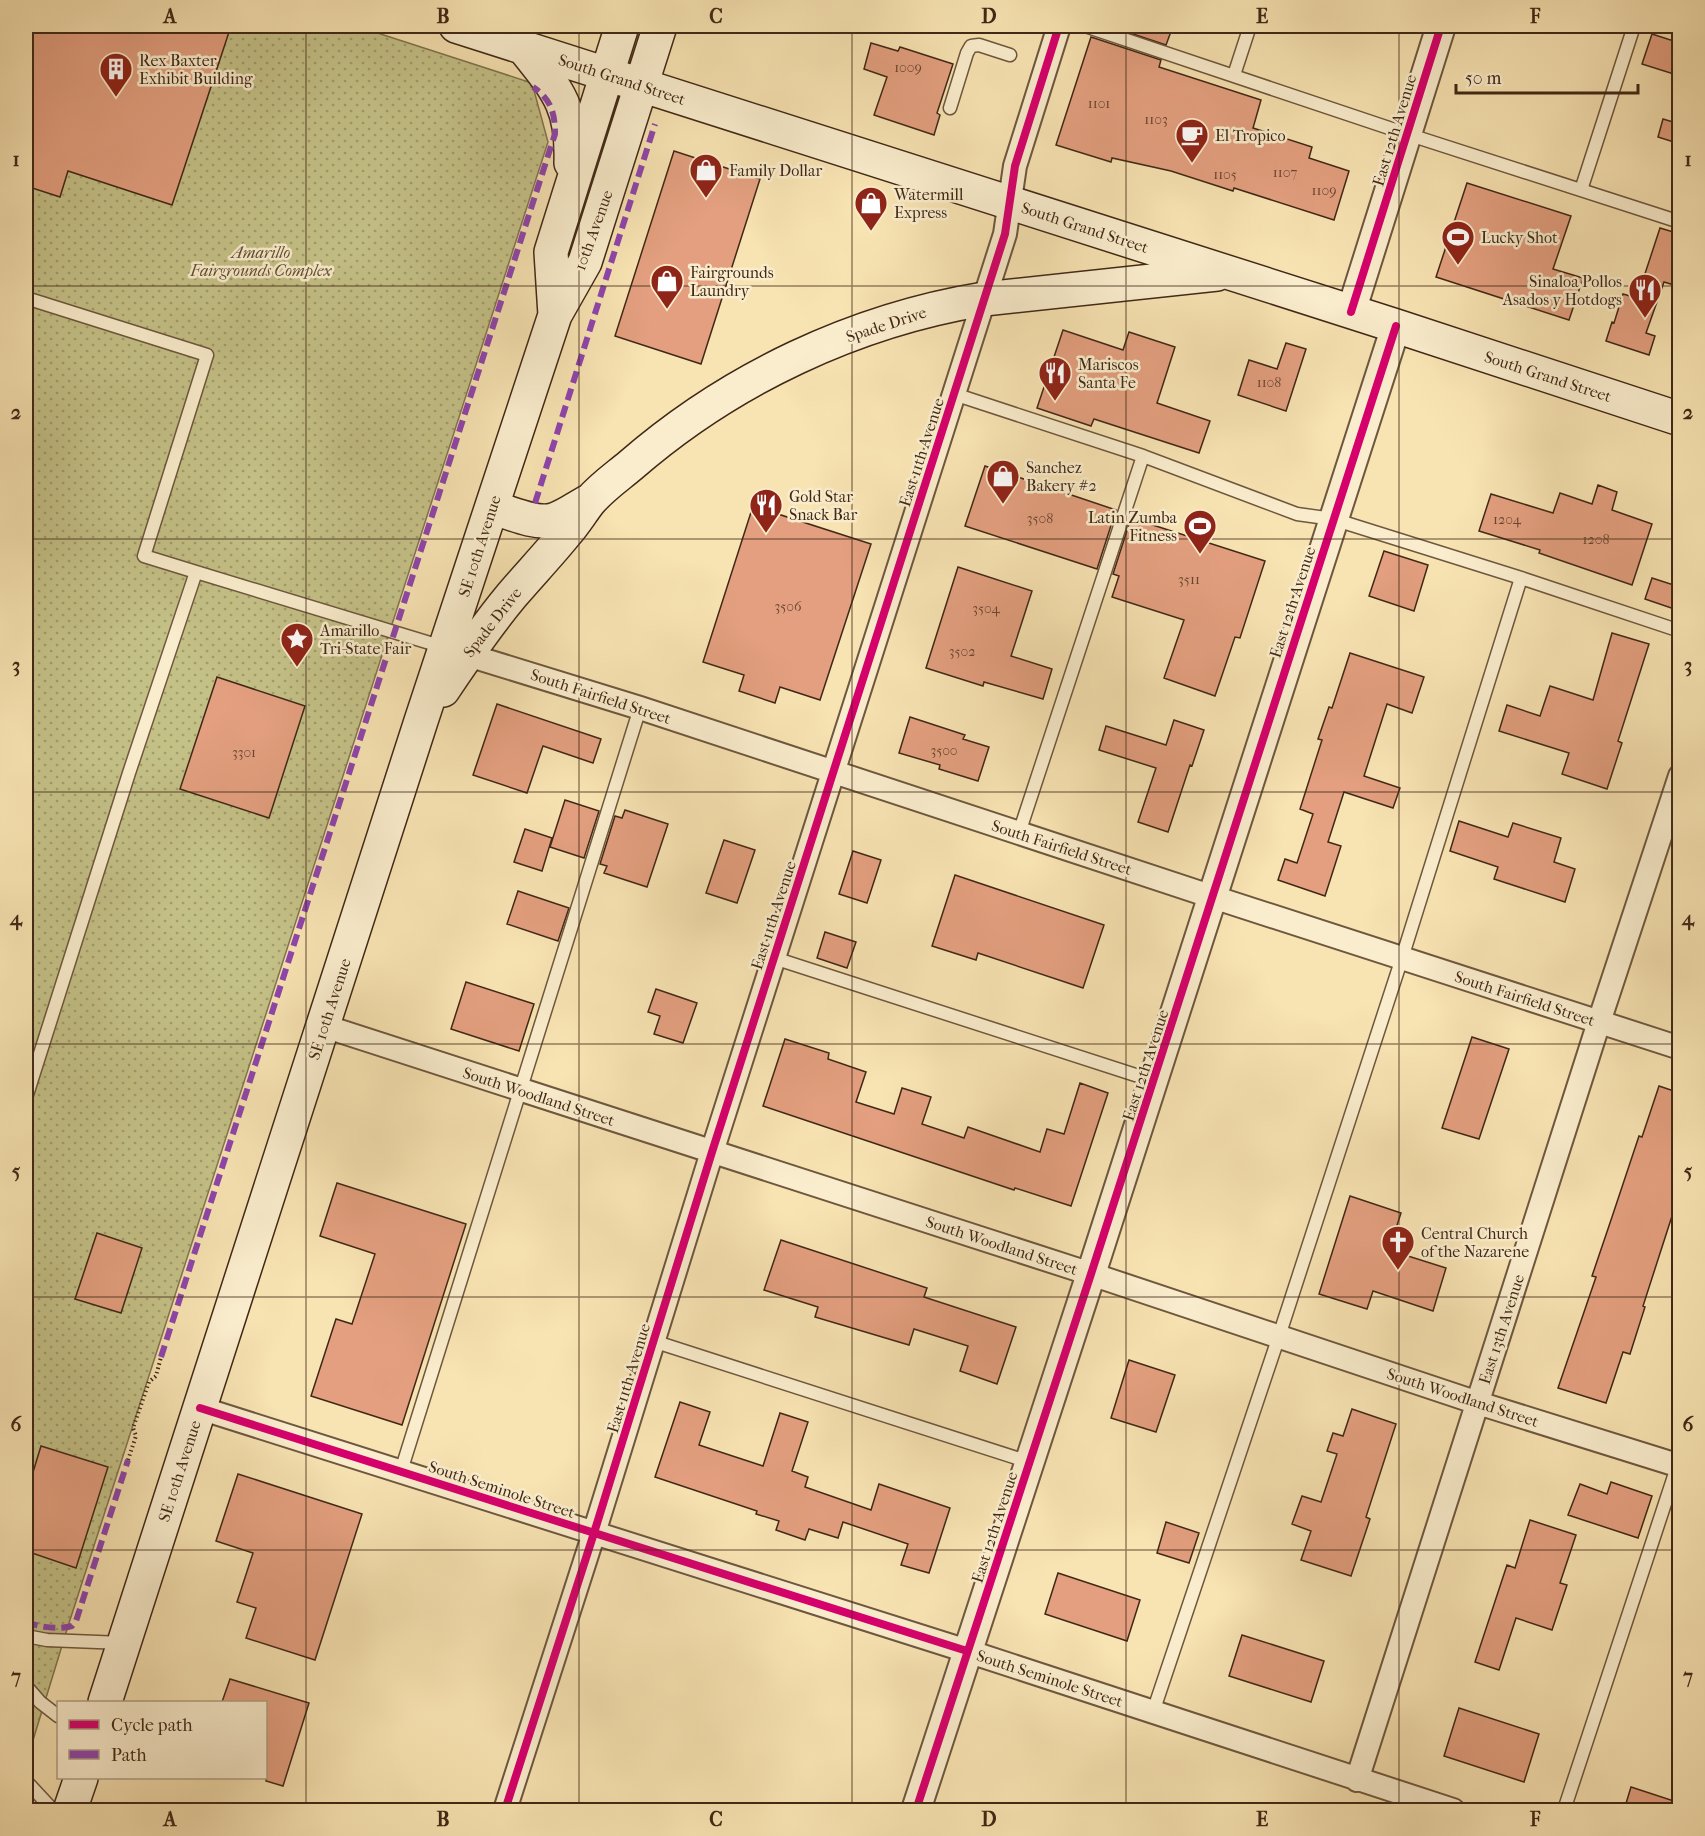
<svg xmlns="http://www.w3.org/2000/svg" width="1705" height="1836" font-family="'IM FELL French Canon',serif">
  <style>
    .park { fill: url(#park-dots); stroke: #82744f; stroke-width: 1.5 }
    .building { fill: #e39f7f; stroke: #402817; stroke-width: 1.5 }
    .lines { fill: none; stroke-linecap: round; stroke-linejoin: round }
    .service-casing { stroke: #6e573e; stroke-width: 15 }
    .minor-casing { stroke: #6e573e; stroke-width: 26 }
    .tertiary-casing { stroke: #6e573e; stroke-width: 32 }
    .secondary-casing { stroke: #402817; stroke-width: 36 }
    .path { stroke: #402817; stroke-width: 4; stroke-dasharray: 1.5 3; stroke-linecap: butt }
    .service { stroke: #faedcd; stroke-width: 12 }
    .minor { stroke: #faedcd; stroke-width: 22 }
    .tertiary { stroke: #faedcd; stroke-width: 28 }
    .secondary { stroke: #faedcd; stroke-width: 33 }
    .quiet { stroke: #8e44ad; stroke-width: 6; stroke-dasharray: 12 6; stroke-linecap: butt }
    .cycleway-casing { stroke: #faedcd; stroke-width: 11 }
    .cycleway { stroke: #d6006c; stroke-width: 8 }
    .grid { fill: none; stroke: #402817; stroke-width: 1.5; stroke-opacity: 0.55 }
    .labels { text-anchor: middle; stroke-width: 5; stroke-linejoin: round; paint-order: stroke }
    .number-label { font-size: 14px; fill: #694631 }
    .poi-label { font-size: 16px; fill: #402817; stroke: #faedcd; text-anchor: start }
    .street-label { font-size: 16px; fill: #402817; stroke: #faedcd }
    .park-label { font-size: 16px; font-style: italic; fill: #614e33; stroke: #faedcd }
    .neatline { fill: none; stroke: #402817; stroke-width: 2 }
    .grid-label { font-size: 20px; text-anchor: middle; font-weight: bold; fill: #402817 }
  </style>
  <defs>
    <pattern id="park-dots" width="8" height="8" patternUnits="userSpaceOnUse" patternTransform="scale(1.5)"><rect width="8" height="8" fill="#c4c187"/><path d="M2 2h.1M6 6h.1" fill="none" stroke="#a19d6d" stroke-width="1.8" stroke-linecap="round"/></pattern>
  </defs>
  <rect width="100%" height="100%" fill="#f8e3b2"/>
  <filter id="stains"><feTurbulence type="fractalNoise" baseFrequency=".00333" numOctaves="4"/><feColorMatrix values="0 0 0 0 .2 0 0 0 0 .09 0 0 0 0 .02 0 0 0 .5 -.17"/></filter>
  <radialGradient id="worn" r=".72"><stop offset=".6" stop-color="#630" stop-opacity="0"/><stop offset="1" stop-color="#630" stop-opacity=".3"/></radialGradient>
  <path class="park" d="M 26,26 L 356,26 L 532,83 L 548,142 L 69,1623 L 26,1763 Z"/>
  <path class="building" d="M 26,26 L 231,26 L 172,205 L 68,171 L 60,197 L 26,186 Z
    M 1109,26 L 1173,26 L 1166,45 Z
    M 1652,34 L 1680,43 L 1680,76 L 1642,64 Z
    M 1091,37 L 1161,60 L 1159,67 L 1261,100 L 1253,128 L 1312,147 L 1309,158 L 1349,171 L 1334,220 L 1234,188 L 1233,191 L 1171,171 L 1112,158 L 1111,162 L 1056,145 Z
    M 871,43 L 898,51 L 900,47 L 953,64 L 937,113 L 940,115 L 934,135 L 874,115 L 887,77 L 864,69 Z
    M 1663,119 L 1680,124 L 1680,144 L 1658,137 Z
    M 674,151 L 760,179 L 701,364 L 615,336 Z
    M 1467,183 L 1571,216 L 1553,269 L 1583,278 L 1569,320 L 1436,277 Z
    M 1660,228 L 1680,234 L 1680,269 L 1674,285 L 1664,282 L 1646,333 L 1655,336 L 1649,355 L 1606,341 L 1612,322 L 1614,323 L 1623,294 L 1637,298 Z
    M 1063,330 L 1123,350 L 1129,332 L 1175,347 L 1157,403 L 1210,421 L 1199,453 L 1094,419 L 1091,426 L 1037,408 Z
    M 1286,343 L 1306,349 L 1286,411 L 1238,395 L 1249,360 L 1277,369 Z
    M 985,466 L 1116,510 L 1097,569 L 965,526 Z
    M 1598,485 L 1617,492 L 1612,510 L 1652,524 L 1632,585 L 1539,553 L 1540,550 L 1479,531 L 1491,494 L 1553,513 L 1560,493 L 1592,504 Z
    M 753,506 L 871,544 L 820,700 L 780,687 L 775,703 L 739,691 L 744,675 L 703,662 Z
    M 1131,518 L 1265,561 L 1240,638 L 1235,637 L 1215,696 L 1164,678 L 1184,620 L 1112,597 L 1119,576 L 1113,574 Z
    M 1384,551 L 1428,565 L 1414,611 L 1369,596 Z
    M 958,567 L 1032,591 L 1011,656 L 1052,669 L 1043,699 L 984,682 L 983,686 L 926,668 Z
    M 1652,578 L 1680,587 L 1680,611 L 1645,599 Z
    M 1612,633 L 1649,644 L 1618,741 L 1622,743 L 1607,789 L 1562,774 L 1569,753 L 1499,731 L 1507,705 L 1540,716 L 1550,686 L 1593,700 Z
    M 1350,653 L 1424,677 L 1412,713 L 1387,704 L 1364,776 L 1400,788 L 1393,808 L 1344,792 L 1328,842 L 1341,846 L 1325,896 L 1278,880 L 1285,859 L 1297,863 L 1313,814 L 1300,809 L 1322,740 L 1318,739 L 1329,707 L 1332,708 Z
    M 217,677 L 305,706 L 269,818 L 180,789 Z
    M 497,704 L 601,739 L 593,763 L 543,746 L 527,793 L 473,775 Z
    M 910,717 L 965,735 L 963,739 L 989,747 L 978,781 L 939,769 L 940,765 L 899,753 Z
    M 1174,720 L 1204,730 L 1192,766 L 1190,765 L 1168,832 L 1138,822 L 1156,768 L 1099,750 L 1106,726 L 1166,745 Z
    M 565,800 L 599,811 L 584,858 L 550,847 Z
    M 625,810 L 668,824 L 647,887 L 604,873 L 607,866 L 600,864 L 615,816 L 622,818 Z
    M 1459,821 L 1508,837 L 1513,823 L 1561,838 L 1554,862 L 1575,869 L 1565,902 L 1494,879 L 1498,867 L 1450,851 Z
    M 525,829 L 552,838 L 542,871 L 514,862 Z
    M 724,840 L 755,850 L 737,903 L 706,893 Z
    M 853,851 L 881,860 L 867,903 L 839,894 Z
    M 955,875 L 1104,925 L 1083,988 L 978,953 L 976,960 L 932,946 Z
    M 518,891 L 569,908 L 558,941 L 507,924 Z
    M 825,932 L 856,942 L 847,968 L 817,958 Z
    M 466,982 L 534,1004 L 519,1051 L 451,1029 Z
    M 656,989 L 697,1003 L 683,1043 L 654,1034 L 660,1016 L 648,1012 Z
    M 1472,1037 L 1509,1049 L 1479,1139 L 1442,1128 Z
    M 785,1039 L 829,1053 L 828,1059 L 866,1072 L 856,1102 L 894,1114 L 902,1088 L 931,1097 L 922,1124 L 964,1138 L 968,1127 L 1040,1152 L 1047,1129 L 1064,1134 L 1080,1083 L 1108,1093 L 1071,1206 L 1015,1188 L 1014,1190 L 763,1106 Z
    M 1659,1086 L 1680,1093 L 1680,1215 L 1673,1213 L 1643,1306 L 1645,1307 L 1630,1354 L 1623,1352 L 1606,1403 L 1558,1388 L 1596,1277 L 1592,1276 L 1612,1217 L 1639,1136 L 1642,1137 Z
    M 337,1183 L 466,1224 L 402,1425 L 311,1396 L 336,1319 L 352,1324 L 375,1254 L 320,1236 Z
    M 1350,1196 L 1401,1213 L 1389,1250 L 1446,1268 L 1433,1311 L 1373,1291 L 1367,1309 L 1319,1294 Z
    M 97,1233 L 142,1248 L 121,1313 L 75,1299 Z
    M 781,1240 L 927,1288 L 924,1297 L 1016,1327 L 997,1384 L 960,1371 L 968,1346 L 914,1329 L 909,1345 L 815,1317 L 818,1307 L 764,1290 Z
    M 1129,1360 L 1175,1375 L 1156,1432 L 1111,1418 Z
    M 680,1402 L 710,1412 L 699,1445 L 763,1466 L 780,1413 L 808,1422 L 792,1471 L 808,1477 L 805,1487 L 871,1510 L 879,1484 L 950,1508 L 929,1573 L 901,1565 L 908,1544 L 843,1522 L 838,1538 L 809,1529 L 805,1540 L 776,1530 L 779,1521 L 756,1514 L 757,1511 L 655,1477 Z
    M 1352,1409 L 1396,1424 L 1366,1517 L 1370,1519 L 1351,1576 L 1301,1560 L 1311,1531 L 1292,1524 L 1302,1496 L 1321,1502 L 1337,1454 L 1327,1451 L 1333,1433 L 1343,1436 Z
    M 41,1446 L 108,1467 L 76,1568 L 26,1551 L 26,1495 Z
    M 238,1474 L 362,1514 L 315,1660 L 246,1638 L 256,1608 L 237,1602 L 253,1553 L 216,1541 Z
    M 1611,1482 L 1652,1496 L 1638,1538 L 1568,1515 L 1580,1484 L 1607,1494 Z
    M 1530,1520 L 1576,1535 L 1560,1583 L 1567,1585 L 1552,1630 L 1516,1618 L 1499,1670 L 1475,1662 L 1507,1565 L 1515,1568 Z
    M 1166,1522 L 1199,1533 L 1189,1563 L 1157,1553 Z
    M 1058,1573 L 1140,1600 L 1127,1641 L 1045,1614 Z
    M 1242,1635 L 1324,1661 L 1311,1702 L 1229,1676 Z
    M 230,1679 L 309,1703 L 283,1786 L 266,1781 L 266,1702 L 222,1702 Z
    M 1459,1708 L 1539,1734 L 1524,1782 L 1444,1756 Z
    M 1631,1787 L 1680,1803 L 1680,1810 L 1624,1810 Z"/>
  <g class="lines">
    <g class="service-casing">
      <path id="service" d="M 1085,26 L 1407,134 L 1680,222
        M 1234,75 L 1250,26
        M 950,108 L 967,53 L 971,46 L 979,45 L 1010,55
        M 1581,190 L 1634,26
        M 26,298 L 207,355 L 144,556 L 196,572
        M 954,394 L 1143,456 L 1297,514 L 1333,519 L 1521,578 L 1680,631
        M 1019,833 L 1143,456
        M 774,958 L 1154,1081
        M 26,1098 L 129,773 L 196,572 L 443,647
        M 653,1341 L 1029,1462
        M 401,1471 L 640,708
        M 26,1636 L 47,1640 L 123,1643
        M 26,1686 L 40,1702 L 58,1716
        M 1153,1712 L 1279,1336 L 1402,958 L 1521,578
        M 26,1781 L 53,1810
        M 1564,1810 L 1679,1461"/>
    </g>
    <g class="minor-casing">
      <path id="minor" d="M 455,651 L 640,708 L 1213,897 L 1680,1048
        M 324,1026 L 1091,1274 L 1478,1403 L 1680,1466
        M 200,1408 L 967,1651 L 1453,1810
        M 1357,1780 L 1599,1022 L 1680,776
        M 505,1810 L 594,1533 L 712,1152 L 1005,234 L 1015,166 L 1059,26"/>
    </g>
    <g class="tertiary-casing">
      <path id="tertiary" d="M 1351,312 L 1441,26
        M 916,1810 L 1091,1274 L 1396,326"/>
    </g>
    <g class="secondary-casing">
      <path id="secondary" d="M 456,26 L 1396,326 L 1680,419
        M 523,47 C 557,90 573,105 571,163
        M 555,315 L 551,252 L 622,26
        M 492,507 C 508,512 536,525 553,520 C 564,517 576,508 587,502
        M 443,690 C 465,657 487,625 512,595 C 530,574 549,554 566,533 C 575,523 582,511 590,501 C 602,487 618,476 631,465 C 730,379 855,320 984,299 L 1217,274
        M 105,1702 L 421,721 L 555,315 L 585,262 L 660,26
        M 70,1810 L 81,1778"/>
    </g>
    <path class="path" d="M 128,1460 L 136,1436 L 133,1428 L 149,1382 L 156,1376 L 161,1357"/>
    <use href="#service" class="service"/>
    <use href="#minor" class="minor"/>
    <use href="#tertiary" class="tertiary"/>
    <use href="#secondary" class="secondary"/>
    <path class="quiet" d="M 535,503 L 655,124
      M 161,1357 L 555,134 C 555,113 551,99 533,87
      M 26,1622 C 40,1627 57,1630 72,1626 L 76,1621 L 128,1460"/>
    <g class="cycleway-casing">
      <path id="cycleway" d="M 1351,312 L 1441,26
        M 200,1408 L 967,1651
        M 505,1810 L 594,1533 L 712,1152 L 1005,234 L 1015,166 L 1059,26
        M 916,1810 L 1091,1274 L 1396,326"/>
    </g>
    <use href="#cycleway" class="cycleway"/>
  </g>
  <path class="grid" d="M 306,26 L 306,1810M 579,26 L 579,1810M 852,26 L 852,1810M 1126,26 L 1126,1810M 1399,26 L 1399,1810M 26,286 L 1680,286M 26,539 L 1680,539M 26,792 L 1680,792M 26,1044 L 1680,1044M 26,1297 L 1680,1297M 26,1550 L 1680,1550"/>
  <defs>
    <g id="building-pin" transform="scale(1.725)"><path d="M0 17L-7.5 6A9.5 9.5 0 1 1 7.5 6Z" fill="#8f2418" stroke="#faedcd"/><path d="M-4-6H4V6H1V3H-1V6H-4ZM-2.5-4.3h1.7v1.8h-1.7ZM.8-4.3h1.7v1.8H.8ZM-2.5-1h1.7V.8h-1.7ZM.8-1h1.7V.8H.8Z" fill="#fff"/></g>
    <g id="cafe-pin" transform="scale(1.725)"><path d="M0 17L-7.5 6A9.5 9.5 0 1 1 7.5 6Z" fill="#8f2418" stroke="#faedcd"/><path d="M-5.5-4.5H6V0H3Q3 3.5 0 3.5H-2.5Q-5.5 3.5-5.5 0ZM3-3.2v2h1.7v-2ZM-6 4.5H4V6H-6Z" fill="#fff"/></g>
    <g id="shop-pin" transform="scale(1.725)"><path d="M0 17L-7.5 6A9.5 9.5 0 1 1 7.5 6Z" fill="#8f2418" stroke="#faedcd"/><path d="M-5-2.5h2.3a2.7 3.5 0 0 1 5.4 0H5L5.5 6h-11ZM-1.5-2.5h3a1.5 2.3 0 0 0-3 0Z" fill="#fff"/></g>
    <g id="stadium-pin" transform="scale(1.725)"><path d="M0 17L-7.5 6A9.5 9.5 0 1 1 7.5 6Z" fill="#8f2418" stroke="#faedcd"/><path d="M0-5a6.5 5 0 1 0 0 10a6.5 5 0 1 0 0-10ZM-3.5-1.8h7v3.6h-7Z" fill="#fff"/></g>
    <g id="restaurant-pin" transform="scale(1.725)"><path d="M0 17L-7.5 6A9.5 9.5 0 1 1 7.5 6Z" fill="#8f2418" stroke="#faedcd"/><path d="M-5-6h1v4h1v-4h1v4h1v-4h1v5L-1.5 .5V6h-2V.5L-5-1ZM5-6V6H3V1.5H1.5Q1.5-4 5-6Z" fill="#fff"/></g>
    <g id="sight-pin" transform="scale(1.725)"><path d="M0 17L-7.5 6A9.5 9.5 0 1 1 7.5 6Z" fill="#8f2418" stroke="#faedcd"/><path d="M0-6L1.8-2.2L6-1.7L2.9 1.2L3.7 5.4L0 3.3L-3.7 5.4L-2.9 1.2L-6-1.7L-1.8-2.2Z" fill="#fff"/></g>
    <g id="church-pin" transform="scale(1.725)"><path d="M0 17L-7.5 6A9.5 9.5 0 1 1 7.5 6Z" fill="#8f2418" stroke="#faedcd"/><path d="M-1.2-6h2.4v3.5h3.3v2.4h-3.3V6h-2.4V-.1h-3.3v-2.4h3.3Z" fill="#fff"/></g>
  </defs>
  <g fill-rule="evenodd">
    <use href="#building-pin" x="116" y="69"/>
    <use href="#cafe-pin" x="1192" y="135"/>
    <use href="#shop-pin" x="706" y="170"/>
    <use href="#shop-pin" x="871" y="203"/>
    <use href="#stadium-pin" x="1458" y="237"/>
    <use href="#shop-pin" x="667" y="281"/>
    <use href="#restaurant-pin" x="1645" y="290"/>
    <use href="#restaurant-pin" x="1055" y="373"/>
    <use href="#shop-pin" x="1003" y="476"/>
    <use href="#restaurant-pin" x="766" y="505"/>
    <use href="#stadium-pin" x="1200" y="526"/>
    <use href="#sight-pin" x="297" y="639"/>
    <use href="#church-pin" x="1398" y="1242"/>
  </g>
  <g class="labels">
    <g class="number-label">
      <text x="908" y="72">1009</text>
      <text x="1099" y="108">1101</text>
      <text x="1156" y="124">1103</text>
      <text x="1285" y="177">1107</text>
      <text x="1225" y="179">1105</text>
      <text x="1324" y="195">1109</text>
      <text x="1269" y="387">1108</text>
      <text x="1040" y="523">3508</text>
      <text x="1507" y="524">1204</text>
      <text x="1596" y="544">1208</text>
      <text x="1189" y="584">3511</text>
      <text x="788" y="611">3506</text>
      <text x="986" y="613">3504</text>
      <text x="962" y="656">3502</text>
      <text x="944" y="755">3500</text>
      <text x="244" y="757">3301</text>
    </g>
    <g class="poi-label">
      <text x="139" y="66">Rex Baxter<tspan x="139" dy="18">Exhibit Building</tspan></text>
      <text x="1215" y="141">El Tropico</text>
      <text x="729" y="176">Family Dollar</text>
      <text x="894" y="200">Watermill<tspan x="894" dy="18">Express</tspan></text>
      <text x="1481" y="243">Lucky Shot</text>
      <text x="690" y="278">Fairgrounds<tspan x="690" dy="18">Laundry</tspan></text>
      <text x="1622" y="287" text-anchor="end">Sinaloa Pollos<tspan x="1622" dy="18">Asados y Hotdogs</tspan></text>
      <text x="1078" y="370">Mariscos<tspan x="1078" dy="18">Santa Fe</tspan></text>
      <text x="1026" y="473">Sanchez<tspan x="1026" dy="18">Bakery #2</tspan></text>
      <text x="789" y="502">Gold Star<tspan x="789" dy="18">Snack Bar</tspan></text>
      <text x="1177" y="523" text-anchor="end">Latin Zumba<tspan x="1177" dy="18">Fitness</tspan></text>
      <text x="320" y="636">Amarillo<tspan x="320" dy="18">Tri-State Fair</tspan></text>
      <text x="1421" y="1239">Central Church<tspan x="1421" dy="18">of the Nazarene</tspan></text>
    </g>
    <g class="street-label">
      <text transform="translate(622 79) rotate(18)" y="6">South Grand Street</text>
      <text transform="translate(1394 130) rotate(-73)" y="6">East 12th Avenue</text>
      <text transform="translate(1085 227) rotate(18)" y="6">South Grand Street</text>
      <text transform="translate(593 230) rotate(-70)" y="6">10th Avenue</text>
      <text transform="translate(886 324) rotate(-18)" y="6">Spade Drive</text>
      <text transform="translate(1548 376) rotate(18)" y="6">South Grand Street</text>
      <text transform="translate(921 452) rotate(-72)" y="6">East 11th Avenue</text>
      <text transform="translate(479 546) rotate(-72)" y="6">SE 10th Avenue</text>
      <text transform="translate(1292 602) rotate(-72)" y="6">East 12th Avenue</text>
      <text transform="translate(492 622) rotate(-52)" y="6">Spade Drive</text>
      <text transform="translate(601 696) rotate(18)" y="6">South Fairfield Street</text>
      <text transform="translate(1062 847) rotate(18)" y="6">South Fairfield Street</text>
      <text transform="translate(773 915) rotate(-72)" y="6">East 11th Avenue</text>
      <text transform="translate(1525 998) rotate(18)" y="6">South Fairfield Street</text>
      <text transform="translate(329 1009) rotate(-72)" y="6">SE 10th Avenue</text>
      <text transform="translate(1145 1065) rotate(-72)" y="6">East 12th Avenue</text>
      <text transform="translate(539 1096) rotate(18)" y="6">South Woodland Street</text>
      <text transform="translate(1002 1245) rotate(18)" y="6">South Woodland Street</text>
      <text transform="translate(1501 1329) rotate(-72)" y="6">East 13th Avenue</text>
      <text transform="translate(628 1378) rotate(-73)" y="6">East 11th Avenue</text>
      <text transform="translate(1463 1397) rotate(18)" y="6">South Woodland Street</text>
      <text transform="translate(179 1471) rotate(-72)" y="6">SE 10th Avenue</text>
      <text transform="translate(502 1489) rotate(18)" y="6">South Seminole Street</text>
      <text transform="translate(994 1527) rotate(-72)" y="6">East 12th Avenue</text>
      <text transform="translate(1050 1678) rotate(18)" y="6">South Seminole Street</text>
    </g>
    <g class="park-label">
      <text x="261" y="258">Amarillo<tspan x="261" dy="18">Fairgrounds Complex</tspan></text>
    </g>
  </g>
  <rect width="1705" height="1836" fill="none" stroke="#f8e3b2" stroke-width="66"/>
  <rect x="57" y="1701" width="210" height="78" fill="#faedcd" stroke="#b09e84" stroke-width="1.5"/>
  <rect x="69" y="1720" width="30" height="9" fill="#d6006c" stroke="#b09e84" stroke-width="1.5"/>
  <text x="111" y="1731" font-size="18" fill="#402817">Cycle path</text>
  <rect x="69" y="1750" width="30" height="9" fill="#8e44ad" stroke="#b09e84" stroke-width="1.5"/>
  <text x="111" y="1761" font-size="18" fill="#402817">Path</text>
  <path d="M1456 84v9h182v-9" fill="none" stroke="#402817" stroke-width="3"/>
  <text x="1465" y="84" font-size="18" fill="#402817" stroke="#faedcd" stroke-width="4.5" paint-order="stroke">50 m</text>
  <rect x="33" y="33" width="1639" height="1770" class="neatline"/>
  <g class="grid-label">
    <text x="170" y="23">A</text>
    <text x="443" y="23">B</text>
    <text x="716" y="23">C</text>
    <text x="989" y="23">D</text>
    <text x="1262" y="23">E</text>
    <text x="1535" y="23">F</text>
    <text x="16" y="166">1</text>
    <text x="1688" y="166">1</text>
    <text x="16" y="419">2</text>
    <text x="1688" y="419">2</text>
    <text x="16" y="672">3</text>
    <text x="1688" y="672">3</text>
    <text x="16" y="925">4</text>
    <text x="1688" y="925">4</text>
    <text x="16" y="1178">5</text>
    <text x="1688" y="1178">5</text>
    <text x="16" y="1431">6</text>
    <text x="1688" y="1431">6</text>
    <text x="16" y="1683">7</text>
    <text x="1688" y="1683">7</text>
    <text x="170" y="1826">A</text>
    <text x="443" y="1826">B</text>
    <text x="716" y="1826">C</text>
    <text x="989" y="1826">D</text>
    <text x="1262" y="1826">E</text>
    <text x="1535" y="1826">F</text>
  </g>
  <rect width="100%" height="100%" filter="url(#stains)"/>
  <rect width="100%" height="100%" fill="url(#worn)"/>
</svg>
